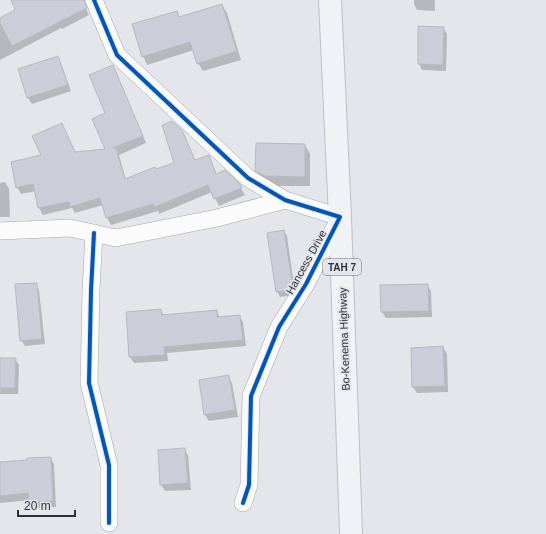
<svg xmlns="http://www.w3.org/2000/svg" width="546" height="534" font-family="Helvetica,sans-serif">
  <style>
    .shadow { fill: #0003 }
    .building { fill: #cbced9; stroke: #b8b9bd }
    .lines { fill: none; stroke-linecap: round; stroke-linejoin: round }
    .minor-casing { stroke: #a6a7ab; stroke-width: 18 }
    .trunk-casing { stroke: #bdbfc7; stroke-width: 24 }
    .minor { stroke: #fbfbfc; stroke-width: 17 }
    .trunk { stroke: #f0f2f6; stroke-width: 22 }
    .cycleway-casing { stroke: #e3e5ed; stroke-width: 6 }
    .cycleway { stroke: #0057b8; stroke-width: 4 }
    .labels { text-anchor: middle; stroke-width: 3.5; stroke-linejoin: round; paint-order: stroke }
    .shield { fill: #e3e5ed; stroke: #65666a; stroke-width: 1 }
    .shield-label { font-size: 10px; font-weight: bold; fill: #2f3032 }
    .street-label { font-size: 11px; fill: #2f3032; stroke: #e3e5ed }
  </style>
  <rect width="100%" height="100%" fill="#e5e6eb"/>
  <path class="shadow" d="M 12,0 L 82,0 L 89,15 L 62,29 L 61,28 L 0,60 L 0,19 L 16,11 Z
    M 414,0 L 435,0 L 435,11 L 417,10 L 414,4 Z
    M 222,5 L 227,13 L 241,60 L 203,71 L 198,63 L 194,50 L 147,65 L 143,56 L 177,12 L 180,18 Z
    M 443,28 L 447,34 L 446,71 L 422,70 L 419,64 Z
    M 58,57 L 61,63 L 71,91 L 32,104 L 28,98 Z
    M 113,66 L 146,143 L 119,155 L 126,180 L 175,163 L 182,131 L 195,161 L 208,156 L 217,175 L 239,185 L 245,195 L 219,206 L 212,192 L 159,214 L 158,211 L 111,225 L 107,218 L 103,205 L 75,213 L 72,208 L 43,215 L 39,208 L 36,191 L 21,194 L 17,187 L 42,156 L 62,124 L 75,153 L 106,150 L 106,114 Z
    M 305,145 L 310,154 L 310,186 L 271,186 L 262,180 L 256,170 Z
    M 5,182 L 9,189 L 10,217 L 0,217 L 0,183 Z
    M 284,231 L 287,236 L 295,292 L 294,295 L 280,297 L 277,291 Z
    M 36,284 L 39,290 L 45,344 L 25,346 L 21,340 Z
    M 427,285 L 431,291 L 432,317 L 386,318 L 382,312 L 381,286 Z
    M 161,310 L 164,316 L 216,311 L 220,317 L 239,316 L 243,322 L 246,346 L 167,353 L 168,361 L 134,363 L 130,357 Z
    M 443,347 L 447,354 L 448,392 L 417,393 L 413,387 Z
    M 0,359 L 15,359 L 19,365 L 18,394 L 0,394 Z
    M 228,376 L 232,383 L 238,417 L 209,421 L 205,415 L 200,381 Z
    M 184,449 L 188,455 L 191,490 L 165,491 L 161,485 Z
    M 50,458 L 54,464 L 56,507 L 34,508 L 30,500 L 0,503 L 0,463 Z"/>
  <path class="building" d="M 11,0 L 84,0 L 87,8 L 12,46 L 0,23 L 0,18 L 15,10 Z
    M 222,4 L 237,51 L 197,64 L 190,42 L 142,57 L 132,24 L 177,11 L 179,17 Z
    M 418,26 L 444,27 L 443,65 L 418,64 Z
    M 58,56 L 68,85 L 27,98 L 18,69 Z
    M 113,65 L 143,136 L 113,148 L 116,148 L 125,179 L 155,167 L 156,169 L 174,163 L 162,125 L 172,121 L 182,130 L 195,160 L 209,155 L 216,174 L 225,170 L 240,184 L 242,188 L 214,199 L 208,185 L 155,207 L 153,204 L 106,218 L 100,198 L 70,207 L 69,202 L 38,208 L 33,184 L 16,188 L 11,162 L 41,155 L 32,136 L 62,123 L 75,152 L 105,149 L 92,119 L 105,113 L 89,75 Z
    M 256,143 L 305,144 L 305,177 L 265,176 L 255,171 Z
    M 284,230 L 293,287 L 291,290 L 276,292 L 267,233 Z
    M 37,283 L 42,339 L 20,341 L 15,284 Z
    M 428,284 L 429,311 L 381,312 L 380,285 Z
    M 161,309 L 162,315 L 217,310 L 217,317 L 240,315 L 243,340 L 164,347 L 165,355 L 129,357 L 126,312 Z
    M 443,346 L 445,386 L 412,387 L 411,348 Z
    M 0,358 L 16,358 L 15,388 L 0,388 Z
    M 229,375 L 235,410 L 204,415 L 199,380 Z
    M 185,448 L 188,483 L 160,485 L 158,450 Z
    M 51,457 L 53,501 L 29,502 L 28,493 L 0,496 L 0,462 L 27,460 L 27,458 Z"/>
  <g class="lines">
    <g class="minor-casing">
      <path id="minor" d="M 94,0 L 117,55 L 248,178 L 285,200 L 340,217 L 306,284 L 279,327 L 251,396 L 249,485 L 243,503
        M 0,231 L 70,228 L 116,238 L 217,218 L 285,200
        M 94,233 L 91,291 L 89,383 L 109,465 L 109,523"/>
    </g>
    <g class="trunk-casing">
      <path id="trunk" d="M 330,0 L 340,217 L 351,534"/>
    </g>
    <use href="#minor" class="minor"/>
    <use href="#trunk" class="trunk"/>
    <g class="cycleway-casing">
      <path id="cycleway" d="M 94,0 L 117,55 L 248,178 L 285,200 L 340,217 L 306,284 L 279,327 L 251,396 L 249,485 L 243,503
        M 94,233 L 91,291 L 89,383 L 109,465 L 109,523"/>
    </g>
    <use href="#cycleway" class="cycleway"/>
  </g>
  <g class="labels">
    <rect class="shield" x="323" y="259" width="38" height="16" rx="3"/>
    <g class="shield-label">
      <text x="342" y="271">TAH 7</text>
    </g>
    <g class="street-label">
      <text transform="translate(306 262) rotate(-61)" y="4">Hancess Drive</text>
      <text transform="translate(344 339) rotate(-92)" y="4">Bo-Kenema Highway</text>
    </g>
  </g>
  <path d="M18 510v6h57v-6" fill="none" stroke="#2f3032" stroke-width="2"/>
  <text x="24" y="510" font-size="12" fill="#2f3032" stroke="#e3e5ed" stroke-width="3" paint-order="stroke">20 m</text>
</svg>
